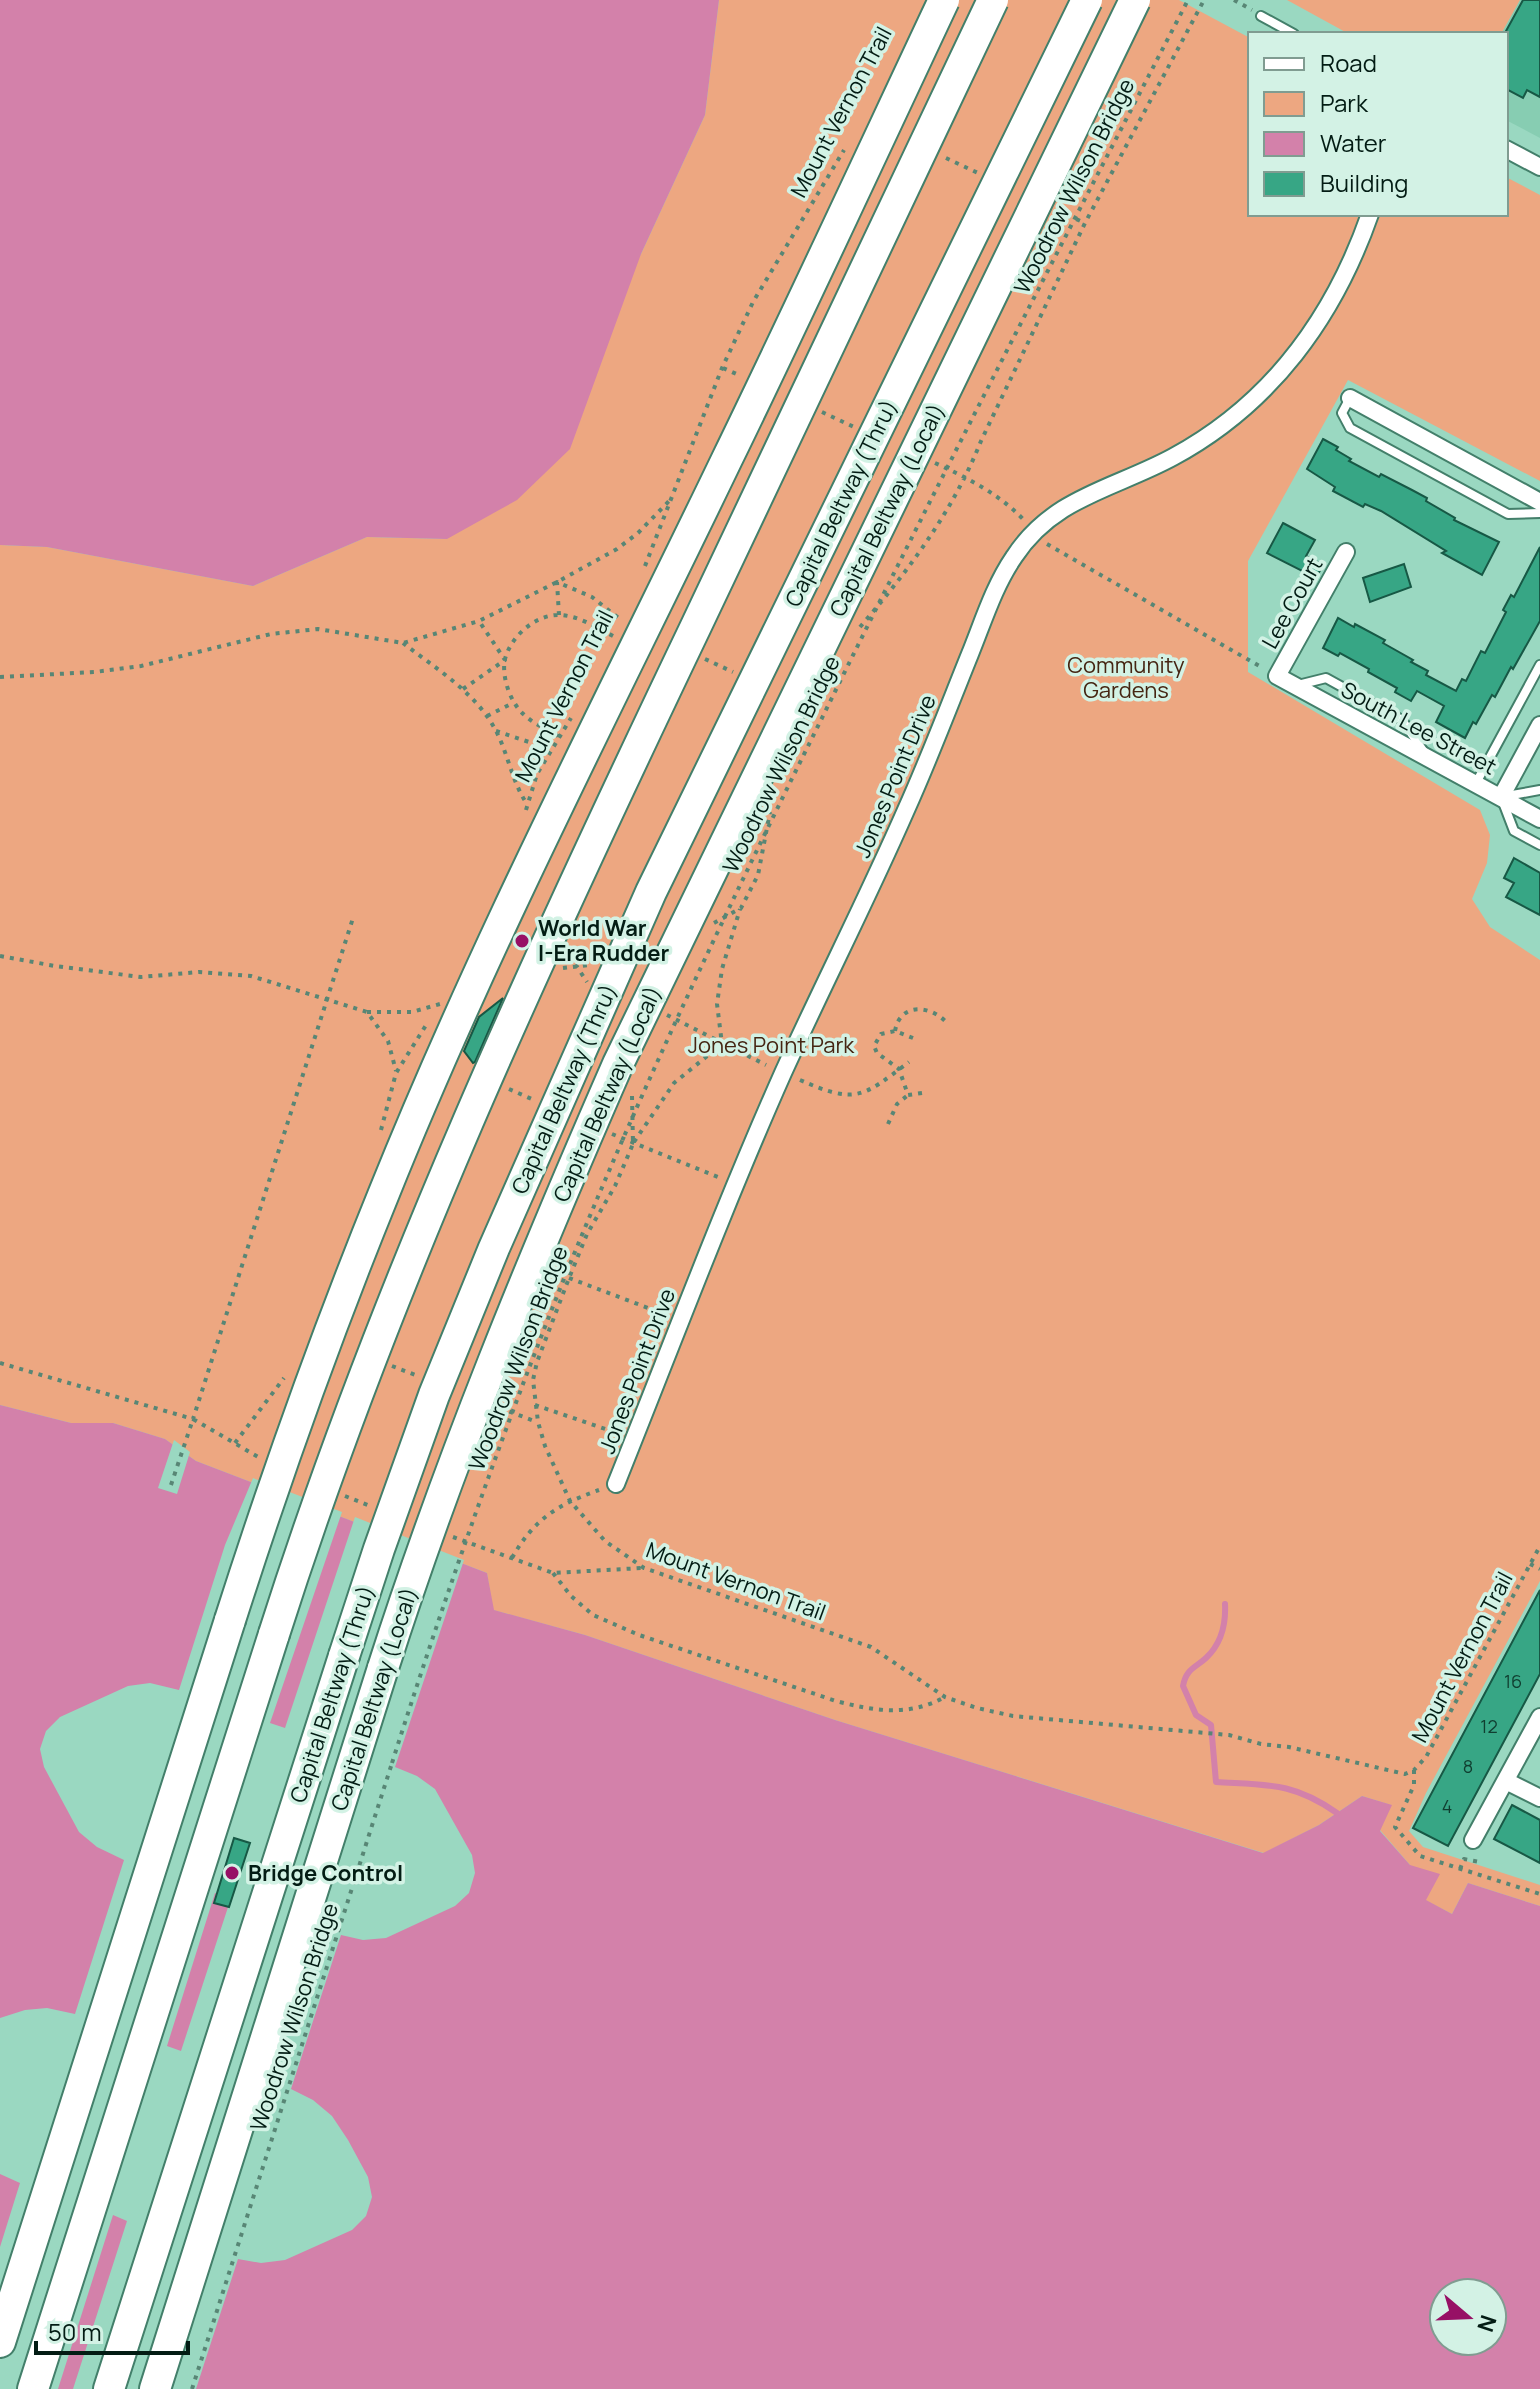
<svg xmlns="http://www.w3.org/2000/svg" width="1540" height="2389" font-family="Manrope,sans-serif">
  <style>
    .built { fill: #87cdb2 }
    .green { fill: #eda781 }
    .water { fill: #d381aa; fill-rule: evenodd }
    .pier { fill: #9ad8c1; fill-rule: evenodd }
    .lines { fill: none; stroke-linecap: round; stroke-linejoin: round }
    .stream { stroke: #d381aa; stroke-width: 6 }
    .building { fill: #37a685; stroke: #175845; stroke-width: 2 }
    .lane-casing { stroke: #437f6a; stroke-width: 12 }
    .street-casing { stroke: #437f6a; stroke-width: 20 }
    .highway-casing { stroke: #437f6a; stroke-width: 34 }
    .path { stroke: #588675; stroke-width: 4; stroke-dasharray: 4 6; stroke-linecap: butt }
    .lane { stroke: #fff; stroke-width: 8 }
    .street { stroke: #fff; stroke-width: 16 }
    .highway { stroke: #fff; stroke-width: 30 }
    .highway-bridge-casing { stroke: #437f6a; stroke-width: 34; stroke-linecap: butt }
    .path-bridge { stroke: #588675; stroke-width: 4; stroke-dasharray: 4 6; stroke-linecap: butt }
    .highway-bridge { stroke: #fff; stroke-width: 30 }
    .poi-dot { fill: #971065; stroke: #d3f2e5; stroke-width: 3 }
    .labels { text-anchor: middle; stroke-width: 7; stroke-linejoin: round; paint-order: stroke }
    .number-label { font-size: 18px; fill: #103e30 }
    .street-label { font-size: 22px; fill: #031c14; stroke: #d3f2e5 }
    .park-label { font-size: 22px; fill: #452512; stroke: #d3f2e5 }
    .poi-label { font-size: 22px; font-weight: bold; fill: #031c14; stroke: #d3f2e5; text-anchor: start }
  </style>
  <rect width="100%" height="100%" fill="#9ad8c1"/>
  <path class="built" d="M 1520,0 L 1540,0 L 1540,138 L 1506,120 L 1506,34 L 1501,34 Z"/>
  <path class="green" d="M 719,0 L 1179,0 L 1250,38 L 1250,214 L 1506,214 L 1506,177 L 1540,195 L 1540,481 L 1348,380 L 1248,561 L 1248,672 L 1480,810 L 1490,835 L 1487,863 L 1472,899 L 1490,927 L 1540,960 L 1540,1581 L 1426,1793 L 1409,1831 L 1423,1847 L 1540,1885 L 1540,1906 L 1468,1883 L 1452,1914 L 1425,1900 L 1410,1865 L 1380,1830 L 1391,1805 L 1362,1796 L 1319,1825 L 1264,1853 L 835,1720 L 585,1635 L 493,1610 L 487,1573 L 196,1461 L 165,1439 L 113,1423 L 71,1423 L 0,1405 L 0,545 L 47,547 L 253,586 L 367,537 L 447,539 L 641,254 L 705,115 Z
    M 1287,0 L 1520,0 L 1501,34 L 1349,34 Z"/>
  <path class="water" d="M 0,0 L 719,0 L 705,115 L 641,254 L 570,449 L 517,500 L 447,539 L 367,537 L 253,586 L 47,547 L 0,545 Z
    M 0,1405 L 71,1423 L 113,1423 L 165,1439 L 196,1461 L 487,1573 L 494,1610 L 585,1635 L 835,1720 L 1263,1853 L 1319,1825 L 1362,1796 L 1392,1805 L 1380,1831 L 1410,1865 L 1440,1874 L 1426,1900 L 1452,1914 L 1468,1883 L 1540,1906 L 1540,2389 L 0,2389 ZM 1444,2293 L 1492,2293 L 1492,2341 L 1444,2341 Z"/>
  <path class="pier" d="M 174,1440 L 190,1452 L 177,1494 L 158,1488 Z
    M 253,1478 L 342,1512 L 270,1723 L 285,1728 L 355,1517 L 464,1560 L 395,1767 L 417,1776 L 435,1789 L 472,1855 L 475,1873 L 469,1893 L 455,1906 L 386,1938 L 363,1940 L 341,1935 L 291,2089 L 313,2100 L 332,2116 L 348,2140 L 368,2177 L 372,2197 L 366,2216 L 352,2230 L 285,2260 L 261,2263 L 238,2259 L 196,2389 L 73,2389 L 127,2221 L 113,2215 L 58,2389 L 0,2389 L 0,2247 L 20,2183 L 0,2174 L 0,2018 L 25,2010 L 47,2008 L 75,2014 L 124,1860 L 97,1847 L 79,1832 L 44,1767 L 40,1749 L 46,1731 L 60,1717 L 128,1686 L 150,1683 L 179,1690 L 225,1545 ZM 215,1893 L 231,1898 L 181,2051 L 167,2046 Z"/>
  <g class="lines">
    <path class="stream" d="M 1225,1604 C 1226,1624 1221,1644 1206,1658 C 1195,1668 1186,1669 1183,1686 L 1196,1715 L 1211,1725 L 1216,1782 C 1267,1785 1293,1782 1337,1813"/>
  </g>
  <path class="building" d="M 1523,0 L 1540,0 L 1540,97 L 1527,90 L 1523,98 L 1506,89 L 1506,31 Z
    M 1323,439 L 1338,447 L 1336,450 L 1351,459 L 1349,461 L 1379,477 L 1381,474 L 1412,490 L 1427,498 L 1426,501 L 1455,518 L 1454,520 L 1499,542 L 1482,575 L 1442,553 L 1446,551 L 1381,511 L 1365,504 L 1363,507 L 1333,491 L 1335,487 L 1307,469 Z
    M 1283,523 L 1315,540 L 1306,556 L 1323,565 L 1316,578 L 1267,553 Z
    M 1540,547 L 1540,621 L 1513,669 L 1511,667 L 1495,697 L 1492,695 L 1476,724 L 1473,722 L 1465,738 L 1436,722 L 1444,706 L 1417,691 L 1411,701 L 1395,692 L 1397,688 L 1368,672 L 1369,669 L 1340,653 L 1338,656 L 1323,648 L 1338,618 L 1354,627 L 1355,624 L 1385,640 L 1383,643 L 1413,660 L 1411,662 L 1428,671 L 1426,675 L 1456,691 L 1462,679 L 1466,681 L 1481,651 L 1485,653 L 1506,612 L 1503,610 L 1511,595 L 1514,597 Z
    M 1404,564 L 1411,587 L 1370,602 L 1363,578 Z
    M 1514,858 L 1540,873 L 1540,915 L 1506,897 L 1514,883 L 1504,878 Z
    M 503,998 L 475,1062 L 473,1063 L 464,1051 L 479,1017 Z
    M 1540,1590 L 1540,1674 L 1448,1846 L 1413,1828 Z
    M 1512,1805 L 1540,1820 L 1540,1863 L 1494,1839 Z
    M 234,1838 L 250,1843 L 229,1907 L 214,1903 Z"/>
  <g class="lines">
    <g class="lane-casing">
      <path id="lane" d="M 1261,16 L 1294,34
        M 1350,398 L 1342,413 L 1350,428 L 1508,514 L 1540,513
        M 1298,685 L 1326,678 L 1402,720 L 1424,752
        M 1476,783 L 1540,665
        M 1540,790 L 1501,797 L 1514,831 L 1540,845"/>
    </g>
    <g class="street-casing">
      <path id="street" d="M 1506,149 L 1540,167
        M 1350,398 L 1540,502
        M 1346,552 L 1277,676 L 1540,819
        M 1501,797 L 1540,725
        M 616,1484 C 671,1347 723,1208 783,1073 C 823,985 867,899 906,810 C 929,759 949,706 970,654 C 983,622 994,586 1014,557 C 1053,497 1114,489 1173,457 C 1271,404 1334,317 1370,214
        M 1506,1781 L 1540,1798
        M 1473,1840 L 1540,1717"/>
    </g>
    <g class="highway-casing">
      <path id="highway" d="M 0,2342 L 230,1620
        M 33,2389 L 274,1634
        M 109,2389 L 344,1656
        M 155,2389 L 383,1668"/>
    </g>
    <path class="path" d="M 1234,0 L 1252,10
      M 946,158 L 978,173
      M 1058,211 L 1085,223
      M 723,368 L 741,376
      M 822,412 L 854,427
      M 935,463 C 968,478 999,494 1024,520
      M 1047,544 L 1261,667
      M 645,566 L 722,368 L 753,302 L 844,150
      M 559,615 L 557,582 L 592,597 L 621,620
      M 860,627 C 909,570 953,511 981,441 L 1085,223 L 1204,0
      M 403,643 C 435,668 475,692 495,729 C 508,753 512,782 527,804
      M 705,659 L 733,672
      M 0,677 L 95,672 L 141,666 L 271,634 L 318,629 L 403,643 L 479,621 L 557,582 L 617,549 L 638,533 L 671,499
      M 463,689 L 505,660 L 479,621
      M 487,716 L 513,703
      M 496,731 L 550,749
      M 558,736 C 542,727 523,719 514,702 C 507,691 502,672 505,659 C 511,636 536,614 560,615 C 579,616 596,627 613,636
      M 526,810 L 537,774 L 571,718
      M 714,923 L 741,908 L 758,875 L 770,812
      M 0,956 L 55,966 L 141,977 L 199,972 L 251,976 L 277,984 L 367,1012 L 388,1041 L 396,1071
      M 570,956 L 587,982
      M 563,968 L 590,965
      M 367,1012 L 412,1012 L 440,1004
      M 667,1015 L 766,1065
      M 895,1031 C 900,1002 931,1005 947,1023
      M 913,1038 L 895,1031 L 881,1034 L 874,1046 L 877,1053 L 899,1069 L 908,1095 L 922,1093
      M 800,1080 C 857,1105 862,1097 909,1062
      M 509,1089 L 534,1100
      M 632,1096 L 633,1144 L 615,1186 L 587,1234 L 569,1278 L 537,1362 L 533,1380 L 538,1422 L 545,1446 L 570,1501 L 605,1541 L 644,1568 L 871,1647 L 945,1697 L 977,1708 L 1013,1716 L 1229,1735 L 1261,1744 L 1289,1747 L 1405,1774 L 1414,1770 L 1426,1757 L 1540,1546
      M 888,1124 L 897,1104 L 908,1095
      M 381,1130 L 396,1073 L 428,1022
      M 612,1134 L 718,1177
      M 634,1142 L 674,1083 L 722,1044 L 717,1004 L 722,969 L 740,909
      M 569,1278 L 664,1314
      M 0,1363 L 193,1419 L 353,918
      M 392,1366 L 418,1376
      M 535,1405 L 617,1433
      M 500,1408 L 537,1422
      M 235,1443 L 284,1378
      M 171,1485 L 193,1419 L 260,1458
      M 345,1496 L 370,1506
      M 453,1537 L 553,1573 L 642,1568
      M 512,1558 C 534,1519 557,1505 599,1490
      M 1530,1564 L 1540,1569
      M 553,1573 L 571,1596 L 593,1615 L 639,1635 L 836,1701 C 875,1711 908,1717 945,1697
      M 1414,1770 L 1414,1785 L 1395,1827 L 1420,1856 L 1540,1894
      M 1460,1869 L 1464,1859 L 1480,1862
      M 192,2389 L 392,1763"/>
    <use href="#lane" class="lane"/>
    <use href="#street" class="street"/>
    <use href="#highway" class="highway"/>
    <g class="highway-bridge-casing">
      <path id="highway-bridge" d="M 230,1620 C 276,1476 327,1333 384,1193 C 485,942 610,702 727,459 C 801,307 872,153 944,0
        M 274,1634 C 385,1285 539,954 697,624 C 796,417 894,208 993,0
        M 344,1656 L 379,1549 L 434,1395 L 494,1248 L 651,892 L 1087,0
        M 383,1668 C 449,1462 531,1263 618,1064 L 1135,0"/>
    </g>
    <path class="path-bridge" d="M 392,1763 C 446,1593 505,1424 572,1259 C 647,1076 733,897 821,720 C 940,478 1064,239 1188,0"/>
    <use href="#highway-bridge" class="highway-bridge"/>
  </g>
  <g class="poi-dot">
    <circle cx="522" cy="941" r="8"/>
    <circle cx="232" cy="1873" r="8"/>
  </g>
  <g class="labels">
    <g class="number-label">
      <text x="1513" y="1688">16</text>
      <text x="1489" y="1733">12</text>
      <text x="1468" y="1773">8</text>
      <text x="1447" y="1813">4</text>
    </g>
    <g class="street-label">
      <text transform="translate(841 112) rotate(-62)" y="8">Mount Vernon Trail</text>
      <text transform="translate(1074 186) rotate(-63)" y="8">Woodrow Wilson Bridge</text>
      <text transform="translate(841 503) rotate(-64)" y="8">Capital Beltway (Thru)</text>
      <text transform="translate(887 510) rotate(-64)" y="8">Capital Beltway (Local)</text>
      <text transform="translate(1292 603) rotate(-61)" y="8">Lee Court</text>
      <text transform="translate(564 696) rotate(-63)" y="8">Mount Vernon Trail</text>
      <text transform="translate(1419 728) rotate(28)" y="8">South Lee Street</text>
      <text transform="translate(781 764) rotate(-64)" y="8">Woodrow Wilson Bridge</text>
      <text transform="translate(895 776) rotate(-67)" y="8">Jones Point Drive</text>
      <text transform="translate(564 1089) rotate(-66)" y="8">Capital Beltway (Thru)</text>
      <text transform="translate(607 1094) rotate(-66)" y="8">Capital Beltway (Local)</text>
      <text transform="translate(518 1358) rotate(-69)" y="8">Woodrow Wilson Bridge</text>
      <text transform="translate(637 1371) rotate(-69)" y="8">Jones Point Drive</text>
      <text transform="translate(736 1581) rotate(20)" y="8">Mount Vernon Trail</text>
      <text transform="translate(1462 1657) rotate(-62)" y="8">Mount Vernon Trail</text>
      <text transform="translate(332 1694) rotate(-72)" y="8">Capital Beltway (Thru)</text>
      <text transform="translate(374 1699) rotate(-72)" y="8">Capital Beltway (Local)</text>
      <text transform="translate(294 2017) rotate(-72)" y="8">Woodrow Wilson Bridge</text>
    </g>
    <g class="park-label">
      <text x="1126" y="673">Community<tspan x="1126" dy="25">Gardens</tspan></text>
      <text x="771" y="1053">Jones Point Park</text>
    </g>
    <g class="poi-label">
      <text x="538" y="936">World War<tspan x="538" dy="25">I-Era Rudder</tspan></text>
      <text x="248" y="1881">Bridge Control</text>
    </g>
  </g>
  <rect x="1248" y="32" width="260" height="184" fill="#d3f2e5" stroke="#809c91" stroke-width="2"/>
  <rect x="1264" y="58" width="40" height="12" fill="#ffffff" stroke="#809c91" stroke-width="2"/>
  <text x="1320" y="72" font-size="24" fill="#031c14">Road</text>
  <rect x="1264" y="92" width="40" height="24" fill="#eda781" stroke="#809c91" stroke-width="2"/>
  <text x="1320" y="112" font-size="24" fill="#031c14">Park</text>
  <rect x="1264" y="132" width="40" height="24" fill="#d381aa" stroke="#809c91" stroke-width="2"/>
  <text x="1320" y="152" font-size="24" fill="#031c14">Water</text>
  <rect x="1264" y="172" width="40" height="24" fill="#37a685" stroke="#809c91" stroke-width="2"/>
  <text x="1320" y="192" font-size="24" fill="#031c14">Building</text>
  <g transform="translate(1468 2317) rotate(109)"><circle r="38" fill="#d3f2e5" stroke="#809c91" stroke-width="2"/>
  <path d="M0-6L14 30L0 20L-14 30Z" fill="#971065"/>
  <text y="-12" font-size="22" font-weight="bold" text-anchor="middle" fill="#031c14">N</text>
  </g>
  <path d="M36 2341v12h152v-12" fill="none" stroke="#031c14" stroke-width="4"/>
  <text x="48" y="2341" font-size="24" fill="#031c14" stroke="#d3f2e5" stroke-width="6" paint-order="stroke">50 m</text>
</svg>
